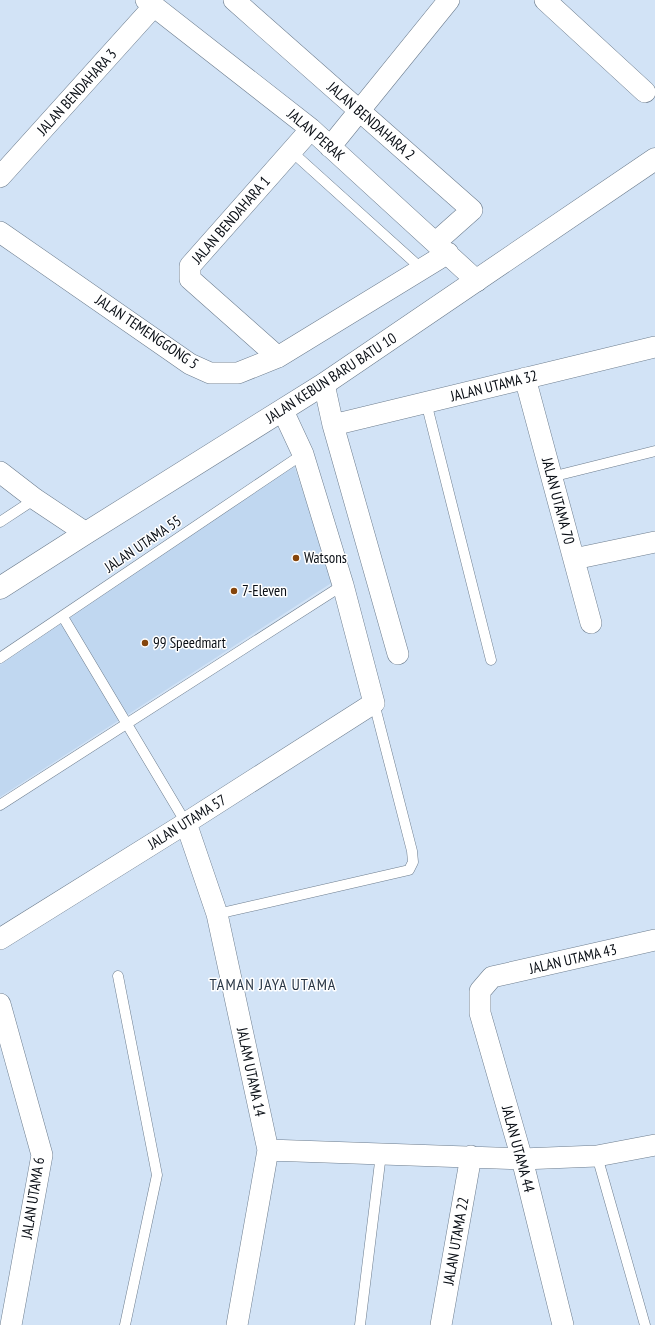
<svg xmlns="http://www.w3.org/2000/svg" width="655" height="1325" font-family="'PT Sans Narrow',sans-serif">
  <style>
    .built { fill: #c0d7f0 }
    .lines { fill: none; stroke-linecap: round; stroke-linejoin: round }
    .lane-casing { stroke: #6d7d8e; stroke-width: 11 }
    .street-casing { stroke: #6d7d8e; stroke-width: 22 }
    .secondary-casing { stroke: #6d7d8e; stroke-width: 23 }
    .lane { stroke: #fff; stroke-width: 10 }
    .street { stroke: #fff; stroke-width: 21 }
    .secondary { stroke: #fff; stroke-width: 22 }
    .poi-dot { fill: #85450c; stroke: #fff; stroke-width: 1.5 }
    .labels { text-anchor: middle; stroke-width: 3; stroke-linejoin: round; paint-order: stroke }
    .street-label { font-size: 15px; fill: #090e15; stroke: #fff }
    .poi-label { font-size: 15px; fill: #090e15; stroke: #fff; text-anchor: start }
    .neighbourhood-label { font-size: 16px; letter-spacing: 1px; fill: #2a3746; stroke: #fff }
  </style>
  <rect width="100%" height="100%" fill="#d2e3f6"/>
  <path class="built" d="M 294,465 L 333,582 L 0,797 L 0,665 Z"/>
  <g class="lines">
    <g class="lane-casing">
      <path id="lane" d="M 291,151 L 423,270
        M 426,402 L 491,660
        M 551,477 L 655,451
        M 0,522 L 35,499
        M 63,617 L 186,823
        M 0,658 L 303,454
        M 0,805 L 343,585
        M 217,914 L 409,870 L 413,862 L 412,851 L 374,703
        M 118,976 L 157,1175 L 125,1325
        M 597,1156 L 645,1325
        M 360,1325 L 381,1154"/>
    </g>
    <g class="street-casing">
      <path id="street" d="M 146,0 L 311,129 L 477,281
        M 234,0 L 472,210 L 436,242
        M 545,0 L 645,92
        M 330,147 L 449,0
        M 0,177 L 154,6
        M 0,232 L 167,348 L 190,364 L 210,373 L 238,373 L 278,357 L 448,253
        M 278,357 L 190,279 L 190,266 L 311,129
        M 525,378 L 591,623
        M 324,384 L 333,425 L 398,654
        M 333,425 L 655,347
        M 0,472 L 35,499 L 86,533
        M 574,559 L 655,542
        M 186,823 L 217,914 L 268,1150 L 237,1325
        M 0,939 L 186,823 L 374,703 L 343,585 L 303,454 L 283,411
        M 0,1004 L 42,1155 L 11,1325
        M 268,1150 L 522,1159 L 597,1156 L 655,1145
        M 441,1325 L 471,1156
        M 563,1325 L 522,1159 L 480,1013 L 480,991 L 492,977 L 655,940"/>
    </g>
    <g class="secondary-casing">
      <path id="secondary" d="M 0,588 L 86,533 L 324,384 L 655,159"/>
    </g>
    <use href="#lane" class="lane"/>
    <use href="#street" class="street"/>
    <use href="#secondary" class="secondary"/>
  </g>
  <g class="poi-dot">
    <circle cx="296" cy="558" r="4"/>
    <circle cx="234" cy="591" r="4"/>
    <circle cx="145" cy="643" r="4"/>
  </g>
  <g class="labels">
    <g class="street-label">
      <text transform="translate(77 92) rotate(-48)" y="5">JALAN BENDAHARA 3</text>
      <text transform="translate(371 121) rotate(41)" y="5">JALAN BENDAHARA 2</text>
      <text transform="translate(316 135) rotate(41)" y="5">JALAN PERAK</text>
      <text transform="translate(231 220) rotate(-49)" y="5">JALAN BENDAHARA 1</text>
      <text transform="translate(147 332) rotate(34)" y="5">JALAN TEMENGGONG 5</text>
      <text transform="translate(331 378) rotate(-33)" y="5">JALAN KEBUN BARU BATU 10</text>
      <text transform="translate(494 386) rotate(-14)" y="5">JALAN UTAMA 32</text>
      <text transform="translate(558 501) rotate(75)" y="5">JALAN UTAMA 70</text>
      <text transform="translate(143 544) rotate(-34)" y="5">JALAN UTAMA 55</text>
      <text transform="translate(187 822) rotate(-32)" y="5">JALAN UTAMA 57</text>
      <text transform="translate(573 959) rotate(-13)" y="5">JALAN UTAMA 43</text>
      <text transform="translate(251 1072) rotate(78)" y="5">JALAM UTAMA 14</text>
      <text transform="translate(518 1149) rotate(75)" y="5">JALAN UTAMA 44</text>
      <text transform="translate(33 1198) rotate(-81)" y="5">JALAN UTAMA 6</text>
      <text transform="translate(456 1241) rotate(-80)" y="5">JALAN UTAMA 22</text>
    </g>
    <g class="poi-label">
      <text x="304" y="563">Watsons</text>
      <text x="242" y="596">7-Eleven</text>
      <text x="153" y="648">99 Speedmart</text>
    </g>
    <g class="neighbourhood-label">
      <text x="273" y="990">TAMAN JAYA UTAMA</text>
    </g>
  </g>
</svg>
